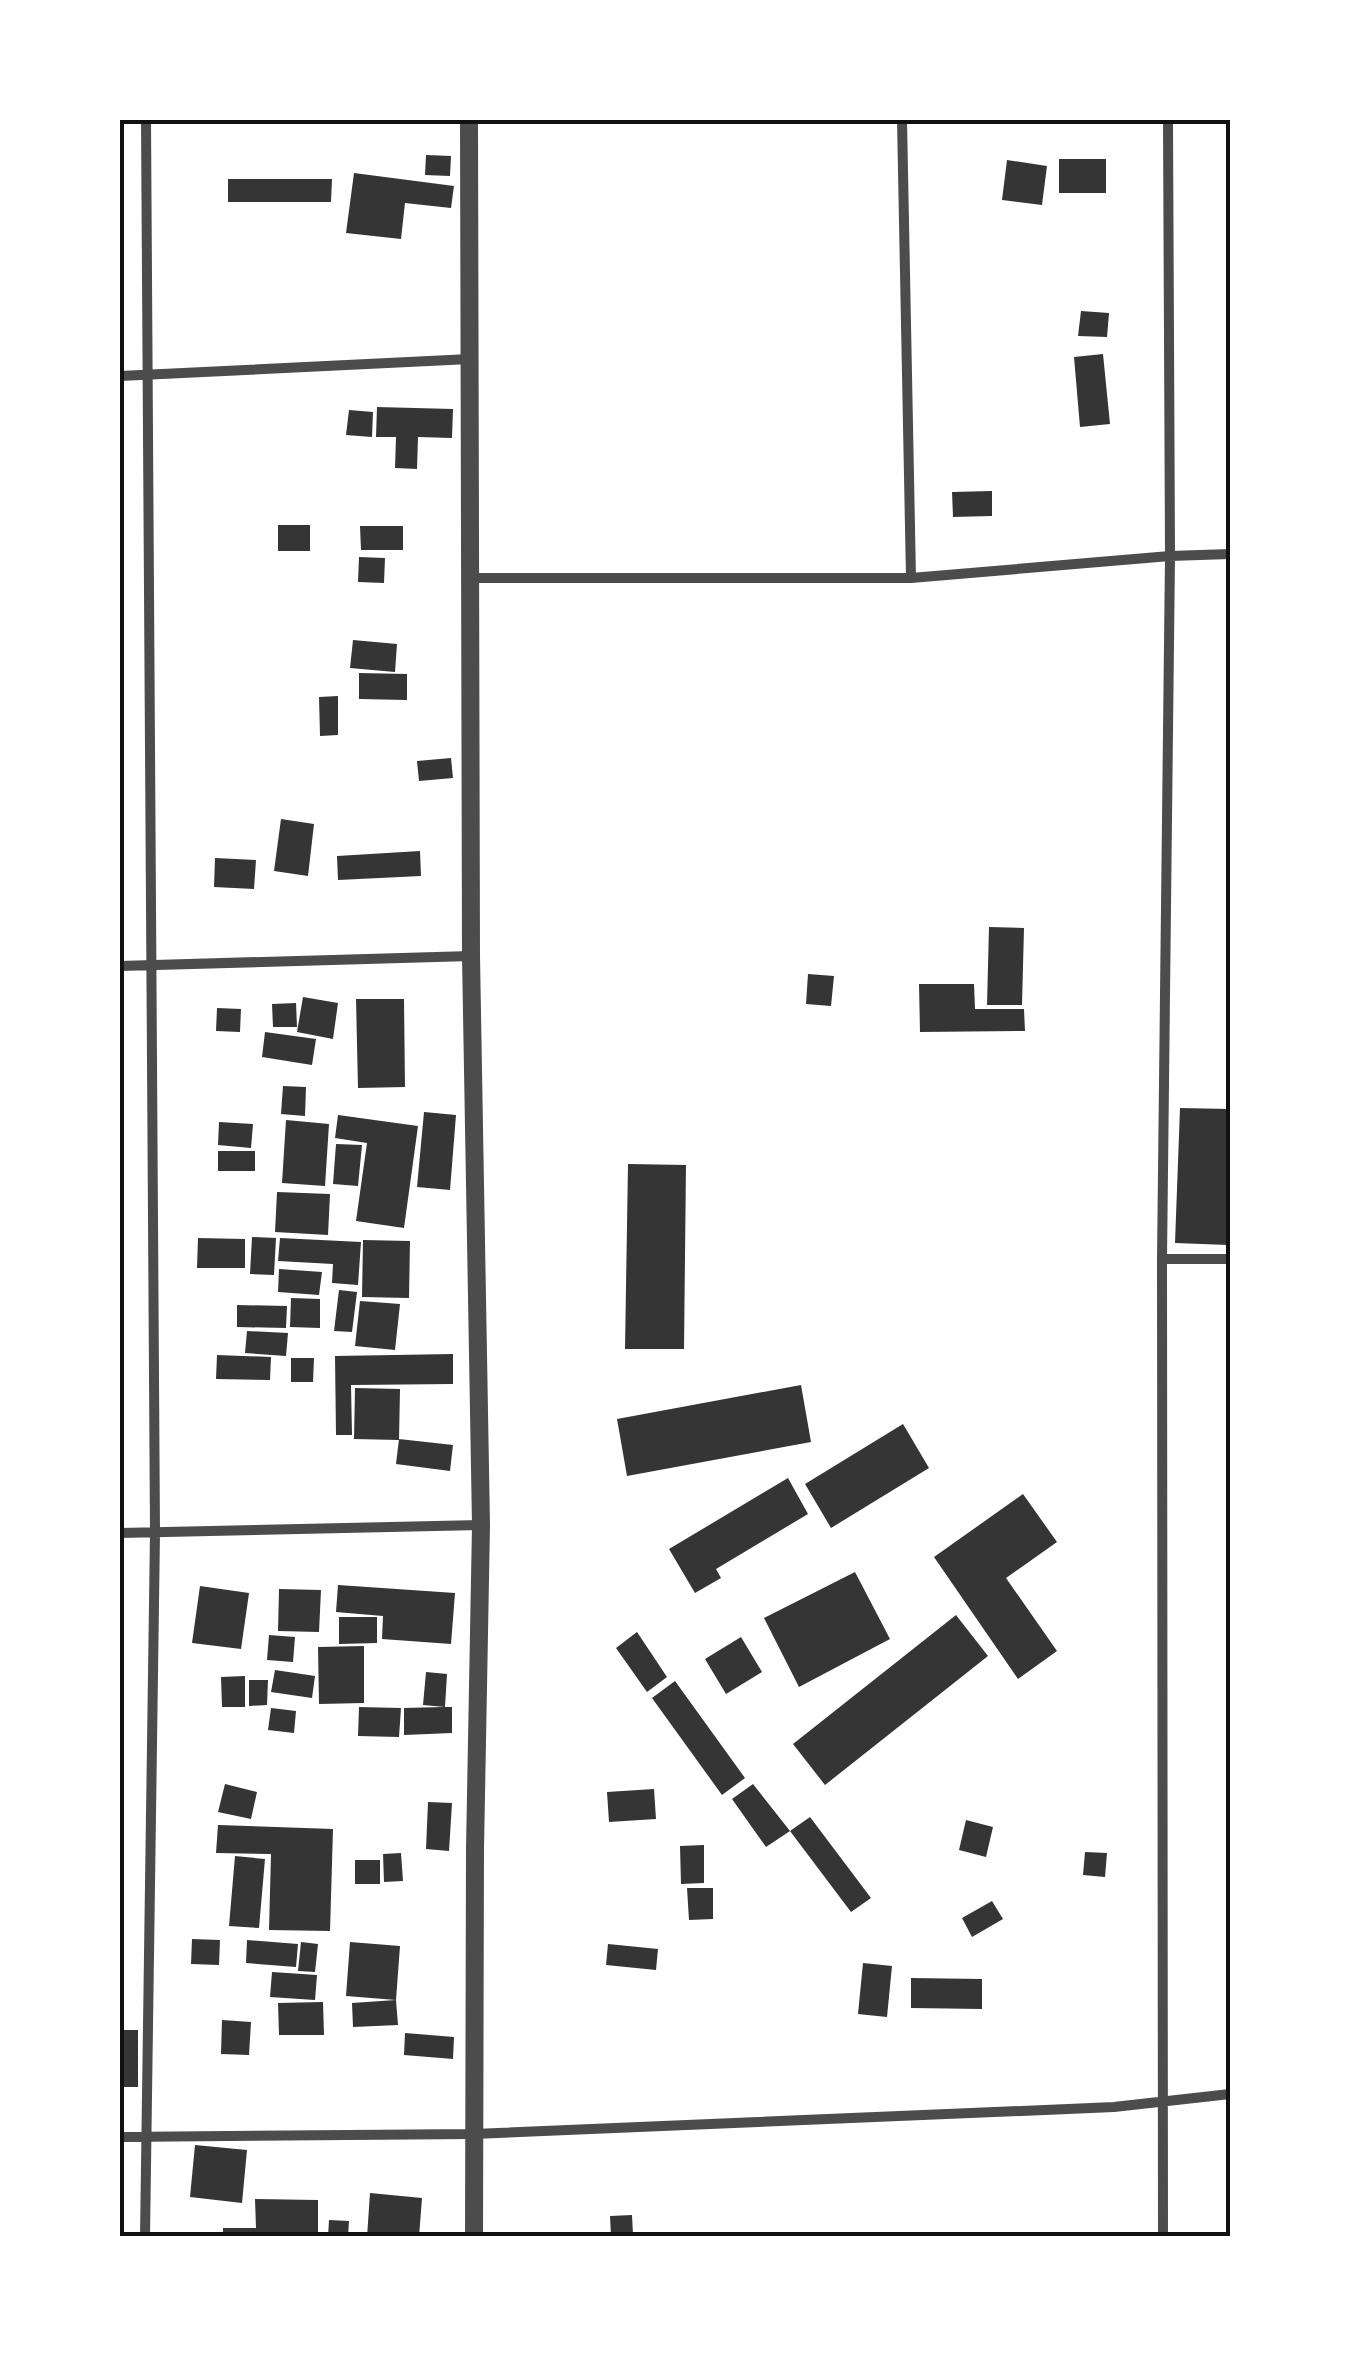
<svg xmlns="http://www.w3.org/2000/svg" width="1350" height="2357" font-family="'DejaVu Sans',sans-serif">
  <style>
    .building { fill: #353535 }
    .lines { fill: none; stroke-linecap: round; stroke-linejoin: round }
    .minor { stroke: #4c4c4c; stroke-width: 10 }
    .tertiary { stroke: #4c4c4c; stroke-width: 18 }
    .neatline { fill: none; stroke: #111; stroke-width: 4 }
  </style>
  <rect width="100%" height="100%" fill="#fff"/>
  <path class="building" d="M 426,155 L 451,156 L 450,176 L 425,175 Z
    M 1059,159 L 1106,159 L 1106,193 L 1059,193 Z
    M 1007,160 L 1047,166 L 1042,205 L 1002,200 Z
    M 354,173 L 454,186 L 451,208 L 405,203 L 401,239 L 346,233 Z
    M 228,179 L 332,179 L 331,202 L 228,202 Z
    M 1081,311 L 1109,313 L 1107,337 L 1078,336 Z
    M 1103,354 L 1110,424 L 1080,427 L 1074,357 Z
    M 377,407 L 453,409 L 452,438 L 418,437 L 417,469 L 395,468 L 396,437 L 376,437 Z
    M 349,410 L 373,412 L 372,437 L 346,435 Z
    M 992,491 L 992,516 L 953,517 L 952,492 Z
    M 278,525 L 310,525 L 310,551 L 278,551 Z
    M 360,526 L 403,526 L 403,550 L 361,550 Z
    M 359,557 L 385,558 L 384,583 L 358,582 Z
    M 353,640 L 397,644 L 395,672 L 350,668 Z
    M 359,673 L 407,674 L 407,700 L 359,699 Z
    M 338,696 L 338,735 L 320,736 L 319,697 Z
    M 451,758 L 453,778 L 419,781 L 417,761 Z
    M 281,819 L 314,824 L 308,876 L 274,871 Z
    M 420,851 L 421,876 L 338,880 L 337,856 Z
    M 215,858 L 256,860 L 254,889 L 214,887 Z
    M 989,927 L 1024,928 L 1022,1005 L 987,1005 Z
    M 808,974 L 834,976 L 831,1006 L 806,1004 Z
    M 919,984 L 974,984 L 975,1009 L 1024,1009 L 1025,1031 L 920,1032 Z
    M 303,997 L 338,1003 L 333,1039 L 297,1032 Z
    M 356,999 L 404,999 L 405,1087 L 358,1088 Z
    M 296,1003 L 297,1027 L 273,1027 L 272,1004 Z
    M 217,1008 L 241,1009 L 240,1032 L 216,1031 Z
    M 265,1032 L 316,1039 L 312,1065 L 262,1057 Z
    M 283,1086 L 306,1087 L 305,1116 L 281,1114 Z
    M 1180,1108 L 1230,1109 L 1228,1245 L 1175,1243 Z
    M 424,1112 L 456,1115 L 450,1190 L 417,1187 Z
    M 338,1115 L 418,1126 L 404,1228 L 356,1221 L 367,1143 L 335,1138 Z
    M 286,1120 L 329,1124 L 325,1186 L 282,1183 Z
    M 219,1122 L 253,1124 L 251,1148 L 218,1145 Z
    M 336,1144 L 362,1145 L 358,1186 L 333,1184 Z
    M 218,1151 L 255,1151 L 255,1171 L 218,1171 Z
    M 628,1164 L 686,1165 L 684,1349 L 625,1349 Z
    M 277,1192 L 330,1194 L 328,1235 L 275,1232 Z
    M 252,1237 L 276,1238 L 274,1275 L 250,1274 Z
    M 198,1238 L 245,1239 L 245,1268 L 197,1268 Z
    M 280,1238 L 361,1242 L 358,1285 L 332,1283 L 333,1264 L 278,1261 Z
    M 363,1240 L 410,1241 L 409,1298 L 362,1297 Z
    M 279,1269 L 322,1272 L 319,1295 L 278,1292 Z
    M 339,1290 L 357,1292 L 352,1332 L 334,1331 Z
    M 291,1298 L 320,1299 L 320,1328 L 290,1327 Z
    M 360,1301 L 400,1304 L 395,1350 L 355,1346 Z
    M 237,1305 L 287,1306 L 286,1328 L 237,1327 Z
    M 247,1331 L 288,1333 L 286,1356 L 245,1353 Z
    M 453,1354 L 453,1384 L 351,1385 L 352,1435 L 336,1435 L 335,1356 Z
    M 217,1355 L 271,1357 L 270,1380 L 216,1379 Z
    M 291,1358 L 314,1358 L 313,1382 L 291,1382 Z
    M 801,1385 L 811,1442 L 627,1476 L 617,1419 Z
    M 355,1388 L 400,1389 L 399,1440 L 354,1439 Z
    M 903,1424 L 929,1468 L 831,1528 L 805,1484 Z
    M 399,1439 L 453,1445 L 450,1471 L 396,1464 Z
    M 788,1478 L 808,1514 L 716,1569 L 721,1578 L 695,1593 L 669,1549 Z
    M 1023,1494 L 1057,1542 L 1006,1578 L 1057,1651 L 1018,1679 L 934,1557 Z
    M 855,1572 L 890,1639 L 799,1687 L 764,1618 Z
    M 338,1585 L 455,1593 L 451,1644 L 382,1639 L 383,1616 L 336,1612 Z
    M 200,1586 L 249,1593 L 241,1649 L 192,1643 Z
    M 279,1589 L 321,1590 L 319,1632 L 278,1631 Z
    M 956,1615 L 988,1656 L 825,1785 L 793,1744 Z
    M 339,1617 L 377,1617 L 377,1643 L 339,1644 Z
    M 637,1632 L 667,1677 L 647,1692 L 616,1648 Z
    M 269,1635 L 295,1637 L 293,1662 L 267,1660 Z
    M 741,1637 L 762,1672 L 726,1694 L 705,1659 Z
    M 364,1646 L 364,1703 L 319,1704 L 318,1647 Z
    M 275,1670 L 315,1676 L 312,1698 L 271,1692 Z
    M 426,1672 L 447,1674 L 445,1707 L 423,1705 Z
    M 245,1676 L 245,1707 L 222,1707 L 221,1677 Z
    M 249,1680 L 268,1680 L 267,1705 L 249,1706 Z
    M 675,1681 L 745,1778 L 722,1795 L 652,1698 Z
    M 359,1707 L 401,1708 L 399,1737 L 358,1736 Z
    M 443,1707 L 452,1707 L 452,1733 L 404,1735 L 404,1708 Z
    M 271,1708 L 296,1711 L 294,1733 L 268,1730 Z
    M 225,1784 L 257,1792 L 251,1819 L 218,1812 Z
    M 753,1784 L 790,1831 L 766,1847 L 732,1799 Z
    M 654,1789 L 656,1819 L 609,1822 L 607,1792 Z
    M 428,1802 L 452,1803 L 449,1851 L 426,1849 Z
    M 810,1817 L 871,1898 L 851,1912 L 790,1831 Z
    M 966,1820 L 993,1827 L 986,1857 L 959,1850 Z
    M 218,1825 L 333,1829 L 330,1931 L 269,1930 L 271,1854 L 216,1853 Z
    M 704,1845 L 704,1883 L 681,1884 L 680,1846 Z
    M 1085,1852 L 1107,1853 L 1105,1877 L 1083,1875 Z
    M 401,1853 L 403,1881 L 384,1882 L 383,1854 Z
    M 235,1856 L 265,1859 L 259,1928 L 229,1926 Z
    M 355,1860 L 380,1860 L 380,1884 L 355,1884 Z
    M 687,1888 L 713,1888 L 713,1919 L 689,1920 Z
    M 992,1901 L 1003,1919 L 972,1937 L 962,1918 Z
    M 192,1939 L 220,1940 L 219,1965 L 191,1964 Z
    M 247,1940 L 298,1944 L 296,1967 L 246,1963 Z
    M 301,1942 L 318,1944 L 315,1972 L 298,1971 Z
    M 350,1942 L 400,1946 L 396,2000 L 346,1996 Z
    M 608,1944 L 658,1949 L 656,1970 L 606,1965 Z
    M 863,1963 L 892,1966 L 887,2017 L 858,2014 Z
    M 272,1972 L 317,1975 L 315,2000 L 270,1997 Z
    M 911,1978 L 982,1979 L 982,2009 L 911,2008 Z
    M 396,2000 L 398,2025 L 353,2027 L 352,2003 Z
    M 323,2002 L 324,2035 L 279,2035 L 278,2003 Z
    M 222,2020 L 251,2022 L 249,2055 L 221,2054 Z
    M 120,2030 L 138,2030 L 138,2087 L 120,2087 Z
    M 405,2033 L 454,2037 L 453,2059 L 404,2055 Z
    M 195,2145 L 247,2150 L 242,2203 L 190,2197 Z
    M 370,2193 L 422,2198 L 419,2237 L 367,2237 Z
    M 255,2199 L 318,2200 L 318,2237 L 223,2237 L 223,2228 L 256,2228 Z
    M 632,2215 L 633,2234 L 611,2236 L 610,2216 Z
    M 329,2220 L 349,2221 L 348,2237 L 328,2237 Z"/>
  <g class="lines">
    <path class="minor" d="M 902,120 L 911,578
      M 120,376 L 470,359
      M 471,578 L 911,578 L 1170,556 L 1230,554
      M 120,966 L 471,956
      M 1162,1259 L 1230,1259
      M 120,1533 L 481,1525
      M 120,2137 L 474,2134 L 1114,2107 L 1230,2094
      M 145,2237 L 155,1533 L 146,120
      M 1163,2237 L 1162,1259 L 1170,556 L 1168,120"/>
    <path class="tertiary" d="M 469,120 L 471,956 L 481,1525 L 475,1849 L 474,2237"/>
  </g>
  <rect width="1350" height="2357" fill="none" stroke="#ffffff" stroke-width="245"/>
  <rect x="122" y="122" width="1106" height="2112" class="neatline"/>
</svg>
